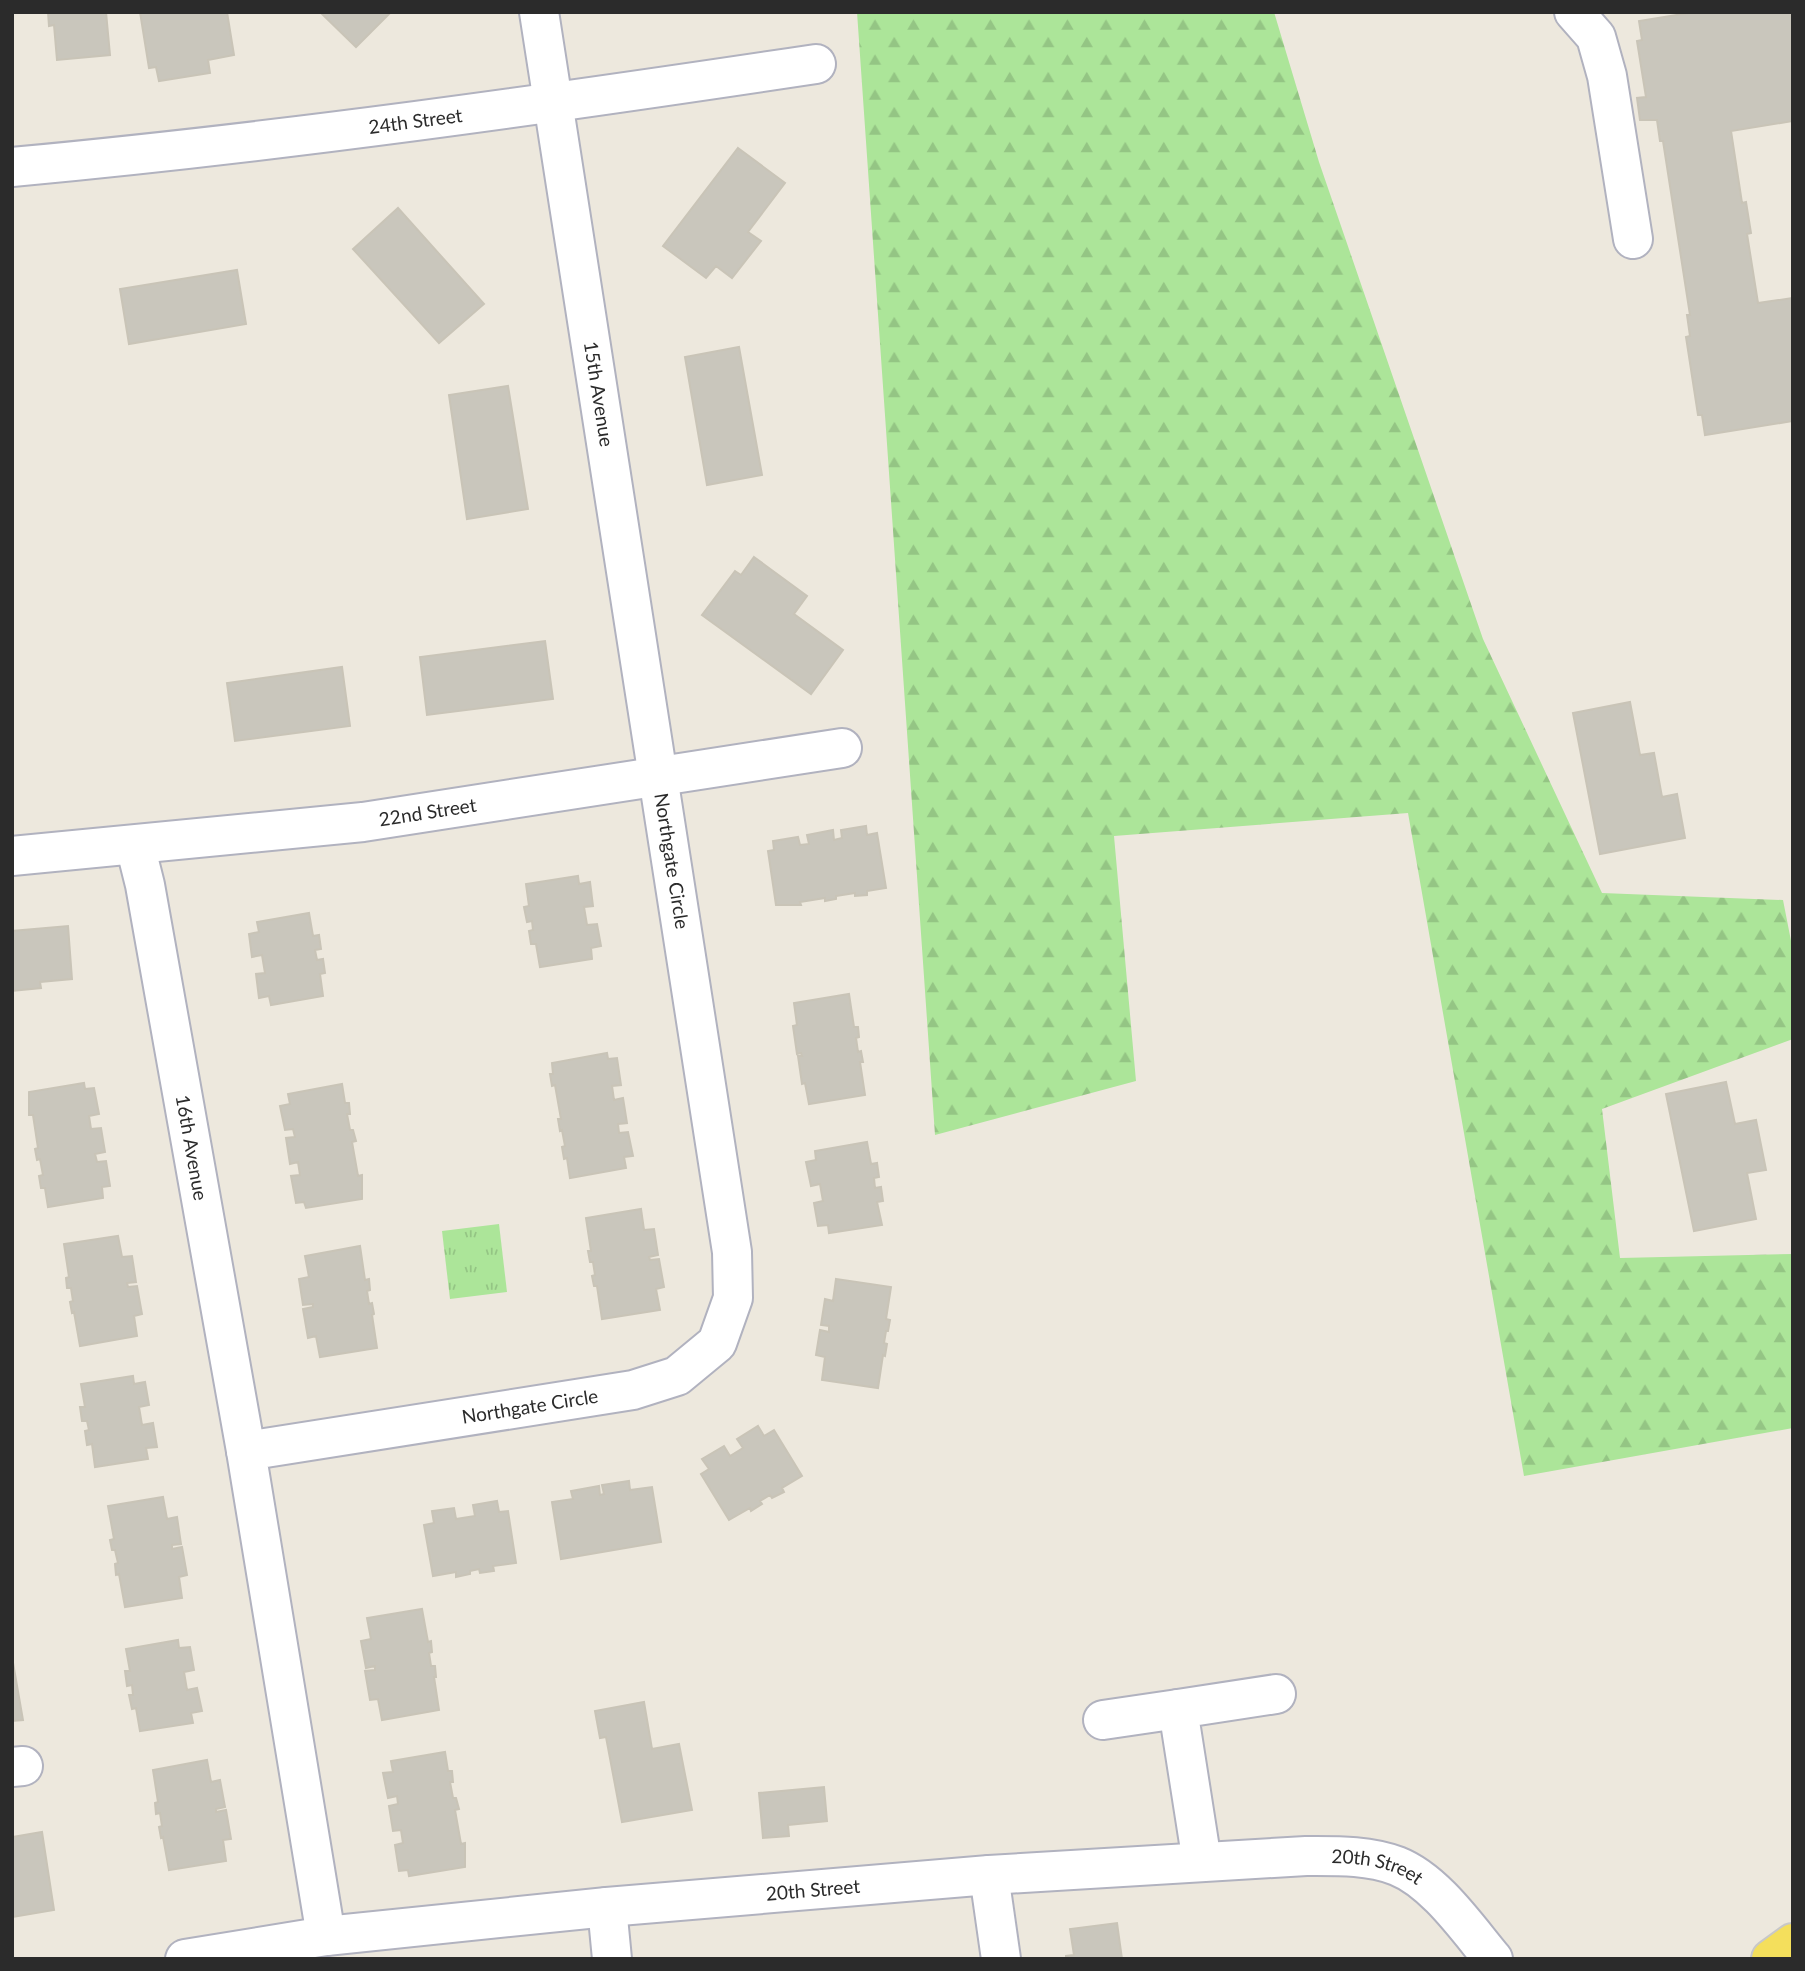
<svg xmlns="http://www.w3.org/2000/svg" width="1805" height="1971" font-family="Lato,sans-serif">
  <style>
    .forest { fill: url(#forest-firs) }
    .park { fill: url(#park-tufts) }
    .building { fill: #c9c6bc; stroke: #c9c4b7; stroke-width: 2 }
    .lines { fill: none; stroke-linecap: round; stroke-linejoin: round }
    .minor-casing { stroke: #b1b2bf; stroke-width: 42 }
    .major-casing { stroke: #c8c8c8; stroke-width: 42 }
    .minor { stroke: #fff; stroke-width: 38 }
    .major { stroke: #f4df5c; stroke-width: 38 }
    .labels { text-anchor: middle; stroke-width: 7; stroke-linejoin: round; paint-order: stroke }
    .street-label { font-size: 19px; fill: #2b2b2b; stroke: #fff }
  </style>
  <defs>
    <pattern id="forest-firs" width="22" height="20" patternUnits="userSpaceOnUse" patternTransform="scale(1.75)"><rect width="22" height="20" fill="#ace599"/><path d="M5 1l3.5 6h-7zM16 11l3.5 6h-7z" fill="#94c584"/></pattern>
    <pattern id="park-tufts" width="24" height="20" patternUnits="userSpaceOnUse" patternTransform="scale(1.75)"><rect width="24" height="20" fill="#ace599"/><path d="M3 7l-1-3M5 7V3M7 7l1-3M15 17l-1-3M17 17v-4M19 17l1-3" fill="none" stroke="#94c584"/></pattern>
  </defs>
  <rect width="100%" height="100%" fill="#ede8dd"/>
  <path class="forest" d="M 857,12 L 1274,12 L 1319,162 L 1483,639 L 1602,893 L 1783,900 L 1793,951 L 1793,1039 L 1602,1109 L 1620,1258 L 1793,1254 L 1793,1428 L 1524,1476 L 1408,813 L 1114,836 L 1136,1081 L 935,1135 Z"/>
  <path class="park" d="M 499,1224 L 507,1292 L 450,1299 L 442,1231 Z"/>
  <path class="building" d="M 48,12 L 106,12 L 110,55 L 57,60 L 54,25 L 49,26 Z
    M 140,12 L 227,12 L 234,55 L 208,60 L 210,73 L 159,81 L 156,67 L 149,68 Z
    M 320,12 L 391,12 L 356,47 Z
    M 1695,12 L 1793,12 L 1793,121 L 1731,131 L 1742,203 L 1746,202 L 1751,233 L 1747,234 L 1758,303 L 1793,298 L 1793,421 L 1705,435 L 1702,415 L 1698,415 L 1686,337 L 1690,336 L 1687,315 L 1690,315 L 1663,141 L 1660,141 L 1657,120 L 1640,120 L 1637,98 L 1646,97 L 1637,41 L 1642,40 L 1639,21 Z
    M 738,148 L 785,183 L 748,232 L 761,241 L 732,278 L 716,266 L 706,278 L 663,246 Z
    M 398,208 L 484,304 L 439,343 L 353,249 Z
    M 237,270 L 246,324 L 129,344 L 120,289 Z
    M 739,347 L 762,475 L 707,485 L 685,357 Z
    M 508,386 L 528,509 L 467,519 L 449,395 Z
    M 754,557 L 807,596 L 794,614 L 843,650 L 811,694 L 702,615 L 735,571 L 741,575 Z
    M 545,641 L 553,699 L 427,715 L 420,657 Z
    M 342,667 L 350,726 L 235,741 L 227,683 Z
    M 1630,702 L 1640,755 L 1654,753 L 1662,797 L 1677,794 L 1685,838 L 1600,854 L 1573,713 Z
    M 866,826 L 867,835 L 877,833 L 886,888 L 867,891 L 867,895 L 855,896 L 855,893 L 836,896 L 836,899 L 825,901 L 825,898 L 800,902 L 801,905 L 776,905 L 768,851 L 774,850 L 773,841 L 798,837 L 800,845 L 809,844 L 807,835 L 833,830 L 834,840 L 842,838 L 841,830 Z
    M 578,876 L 579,884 L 590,882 L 593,906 L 584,907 L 587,925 L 597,924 L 601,946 L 591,948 L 592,959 L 540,967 L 536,944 L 531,944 L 529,931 L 533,930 L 532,921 L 527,922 L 524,907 L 529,906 L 526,884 Z
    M 309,913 L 313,936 L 319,935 L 321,949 L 315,950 L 317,960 L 323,959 L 325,973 L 320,974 L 323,996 L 271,1005 L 269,996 L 259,998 L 256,974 L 265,973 L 262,955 L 252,957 L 249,934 L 259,932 L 257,922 Z
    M 68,926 L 72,979 L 40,982 L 41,988 L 12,991 L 12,931 Z
    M 849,994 L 854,1027 L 858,1027 L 859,1037 L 856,1038 L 858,1052 L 861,1051 L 863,1062 L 860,1062 L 865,1095 L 809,1104 L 805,1083 L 802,1084 L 798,1056 L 802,1056 L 801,1053 L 797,1054 L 793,1026 L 797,1025 L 794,1003 Z
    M 607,1053 L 608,1059 L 617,1058 L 621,1085 L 612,1086 L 614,1100 L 623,1098 L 627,1123 L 618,1124 L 619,1133 L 628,1132 L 633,1156 L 624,1157 L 626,1168 L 570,1178 L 567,1158 L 564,1159 L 562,1147 L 565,1146 L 562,1130 L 560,1131 L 558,1119 L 561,1119 L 555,1085 L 552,1086 L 550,1074 L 553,1074 L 552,1063 Z
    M 1726,1082 L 1735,1124 L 1756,1120 L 1766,1170 L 1747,1173 L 1756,1219 L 1694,1231 L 1666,1094 Z
    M 84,1083 L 85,1089 L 94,1088 L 99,1114 L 89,1116 L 91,1129 L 101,1128 L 105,1152 L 95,1154 L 97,1162 L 106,1161 L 110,1186 L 102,1187 L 103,1198 L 48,1207 L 45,1188 L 41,1188 L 39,1176 L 43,1175 L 40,1159 L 37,1160 L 35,1149 L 38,1148 L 33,1115 L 29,1115 L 29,1092 Z
    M 342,1084 L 345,1103 L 349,1103 L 350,1114 L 347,1114 L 350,1130 L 353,1130 L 356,1141 L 352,1142 L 358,1176 L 362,1175 L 362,1199 L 306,1208 L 304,1202 L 296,1203 L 291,1176 L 300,1175 L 298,1162 L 290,1164 L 286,1138 L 295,1137 L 293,1129 L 285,1130 L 280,1106 L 290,1104 L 288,1094 Z
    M 867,1142 L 871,1164 L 877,1163 L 879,1177 L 874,1178 L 875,1188 L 881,1187 L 883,1201 L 877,1202 L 882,1225 L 829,1233 L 828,1225 L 818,1226 L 814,1203 L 823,1201 L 820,1184 L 811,1186 L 806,1162 L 816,1160 L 815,1151 Z
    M 641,1209 L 644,1230 L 654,1229 L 658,1255 L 649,1257 L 650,1260 L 659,1259 L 664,1287 L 656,1289 L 660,1310 L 602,1319 L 597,1286 L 594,1286 L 592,1276 L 595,1275 L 593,1262 L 590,1262 L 588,1251 L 591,1251 L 586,1218 Z
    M 118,1236 L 122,1257 L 132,1256 L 136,1282 L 127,1283 L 128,1287 L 137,1286 L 142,1314 L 134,1316 L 137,1336 L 80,1346 L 74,1312 L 72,1313 L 70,1302 L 73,1301 L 71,1288 L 67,1288 L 66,1278 L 69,1277 L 64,1244 Z
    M 360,1246 L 365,1280 L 369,1279 L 370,1290 L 367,1291 L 369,1304 L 372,1303 L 374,1314 L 372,1315 L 377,1348 L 320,1357 L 316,1336 L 308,1338 L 303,1309 L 313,1307 L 313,1304 L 303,1305 L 299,1279 L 309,1277 L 305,1256 Z
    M 836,1279 L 891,1287 L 886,1319 L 890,1320 L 888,1331 L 886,1331 L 884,1343 L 887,1344 L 885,1356 L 883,1355 L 878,1388 L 822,1380 L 825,1357 L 816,1355 L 820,1330 L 829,1332 L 829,1326 L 821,1325 L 825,1299 L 833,1301 Z
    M 133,1376 L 134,1384 L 145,1382 L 149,1405 L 139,1407 L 142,1425 L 153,1423 L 157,1447 L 146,1448 L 148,1459 L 95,1467 L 92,1444 L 87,1445 L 85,1431 L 89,1430 L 87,1421 L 82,1421 L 80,1407 L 85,1407 L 81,1384 Z
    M 758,1426 L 764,1436 L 774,1430 L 802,1476 L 782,1488 L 784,1492 L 772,1498 L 770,1495 L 760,1501 L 762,1504 L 751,1511 L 750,1508 L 729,1520 L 701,1474 L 709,1469 L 702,1459 L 724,1446 L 730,1456 L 743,1448 L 737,1439 Z
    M 629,1481 L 630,1490 L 652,1487 L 661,1542 L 561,1559 L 552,1502 L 573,1499 L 571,1491 L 599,1486 L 600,1495 L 604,1494 L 602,1485 Z
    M 163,1497 L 167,1519 L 177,1517 L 181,1544 L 172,1545 L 172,1549 L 182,1547 L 187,1575 L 179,1577 L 182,1598 L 125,1607 L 119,1574 L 116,1575 L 115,1564 L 118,1563 L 115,1550 L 112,1550 L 110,1540 L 114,1539 L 108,1506 Z
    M 497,1501 L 499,1512 L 508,1511 L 516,1563 L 493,1566 L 494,1571 L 480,1573 L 479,1569 L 470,1571 L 470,1574 L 456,1577 L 456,1572 L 433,1576 L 424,1525 L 434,1523 L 432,1511 L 454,1508 L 456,1519 L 475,1516 L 473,1505 Z
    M 422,1609 L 428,1642 L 431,1641 L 432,1652 L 429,1653 L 431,1666 L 435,1666 L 436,1677 L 434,1677 L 439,1710 L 382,1720 L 378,1699 L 370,1700 L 365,1671 L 375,1670 L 375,1666 L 366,1668 L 361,1641 L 371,1639 L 367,1618 Z
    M 178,1640 L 179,1648 L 190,1647 L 194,1670 L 184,1672 L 187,1690 L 197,1688 L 202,1711 L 191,1713 L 193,1723 L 140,1731 L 136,1708 L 132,1709 L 129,1695 L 133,1695 L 132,1685 L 127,1686 L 125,1671 L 130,1671 L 126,1649 Z
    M 12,1657 L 23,1720 L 12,1721 Z
    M 644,1702 L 652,1749 L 679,1744 L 692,1810 L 622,1822 L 606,1737 L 600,1738 L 595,1711 Z
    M 445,1752 L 448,1771 L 452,1771 L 453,1782 L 450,1782 L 453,1798 L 456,1798 L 459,1809 L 455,1810 L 461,1844 L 465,1843 L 465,1867 L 409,1876 L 408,1870 L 399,1871 L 395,1845 L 403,1843 L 401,1830 L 393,1831 L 389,1806 L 398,1804 L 397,1796 L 388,1798 L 383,1773 L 393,1772 L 391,1761 Z
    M 207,1760 L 211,1782 L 220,1780 L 225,1807 L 216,1809 L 216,1812 L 226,1810 L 231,1839 L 223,1840 L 226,1861 L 169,1870 L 163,1837 L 161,1838 L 159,1827 L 162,1826 L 160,1813 L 156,1814 L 155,1803 L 158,1802 L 153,1770 Z
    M 824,1787 L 827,1821 L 788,1825 L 789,1836 L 763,1838 L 759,1793 Z
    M 42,1832 L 54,1910 L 12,1917 L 12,1837 Z
    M 1117,1923 L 1122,1959 L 1066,1959 L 1066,1956 L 1074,1955 L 1070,1929 Z"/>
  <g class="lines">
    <g class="minor-casing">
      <g id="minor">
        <path d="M 1574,12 L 1596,37 L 1607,76 L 1633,239"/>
        <path id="s1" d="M 12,167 C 281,142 549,104 816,64"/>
        <path id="s2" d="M 135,845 L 145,885 L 246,1451"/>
        <path id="s3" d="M 12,856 L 363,822 L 842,748"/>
        <path d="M 1103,1720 L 1178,1709"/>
        <path d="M 12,1767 L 23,1766"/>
        <path d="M 1202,1862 L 1178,1709 L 1276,1694"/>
        <path d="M 989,1875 L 1001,1959"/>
        <path d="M 607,1907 L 612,1959"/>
        <path id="s4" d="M 326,1936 L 246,1451 L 633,1390 L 677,1376 L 717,1343 L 733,1298 L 732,1252 L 539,12"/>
        <path id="s5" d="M 185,1959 L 326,1936 L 607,1907 L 989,1875 L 1306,1856 C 1336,1856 1368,1855 1397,1866 C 1435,1881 1467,1928 1493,1959"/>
      </g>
    </g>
    <g class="major-casing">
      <path id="major" d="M 1771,1959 L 1793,1943"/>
    </g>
    <use href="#minor" class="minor"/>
    <use href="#major" class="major"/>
  </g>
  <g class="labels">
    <g class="street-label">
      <text dy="7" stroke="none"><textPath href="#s1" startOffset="406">24th Street</textPath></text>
      <text transform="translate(599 394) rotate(81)" y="7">15th Avenue</text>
      <text dy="7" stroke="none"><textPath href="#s3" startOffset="418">22nd Street</textPath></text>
      <text transform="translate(672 861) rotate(81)" y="7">Northgate Circle</text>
      <text dy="7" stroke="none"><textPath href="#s2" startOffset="308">16th Avenue</textPath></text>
      <text dy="7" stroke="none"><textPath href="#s4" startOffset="779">Northgate Circle</textPath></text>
      <text dy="7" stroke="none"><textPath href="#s5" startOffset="1199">20th Street</textPath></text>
      <text dy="7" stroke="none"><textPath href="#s5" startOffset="632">20th Street</textPath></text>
    </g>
  </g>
  <rect width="1805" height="1971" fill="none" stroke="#2b2b2b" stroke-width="28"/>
</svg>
